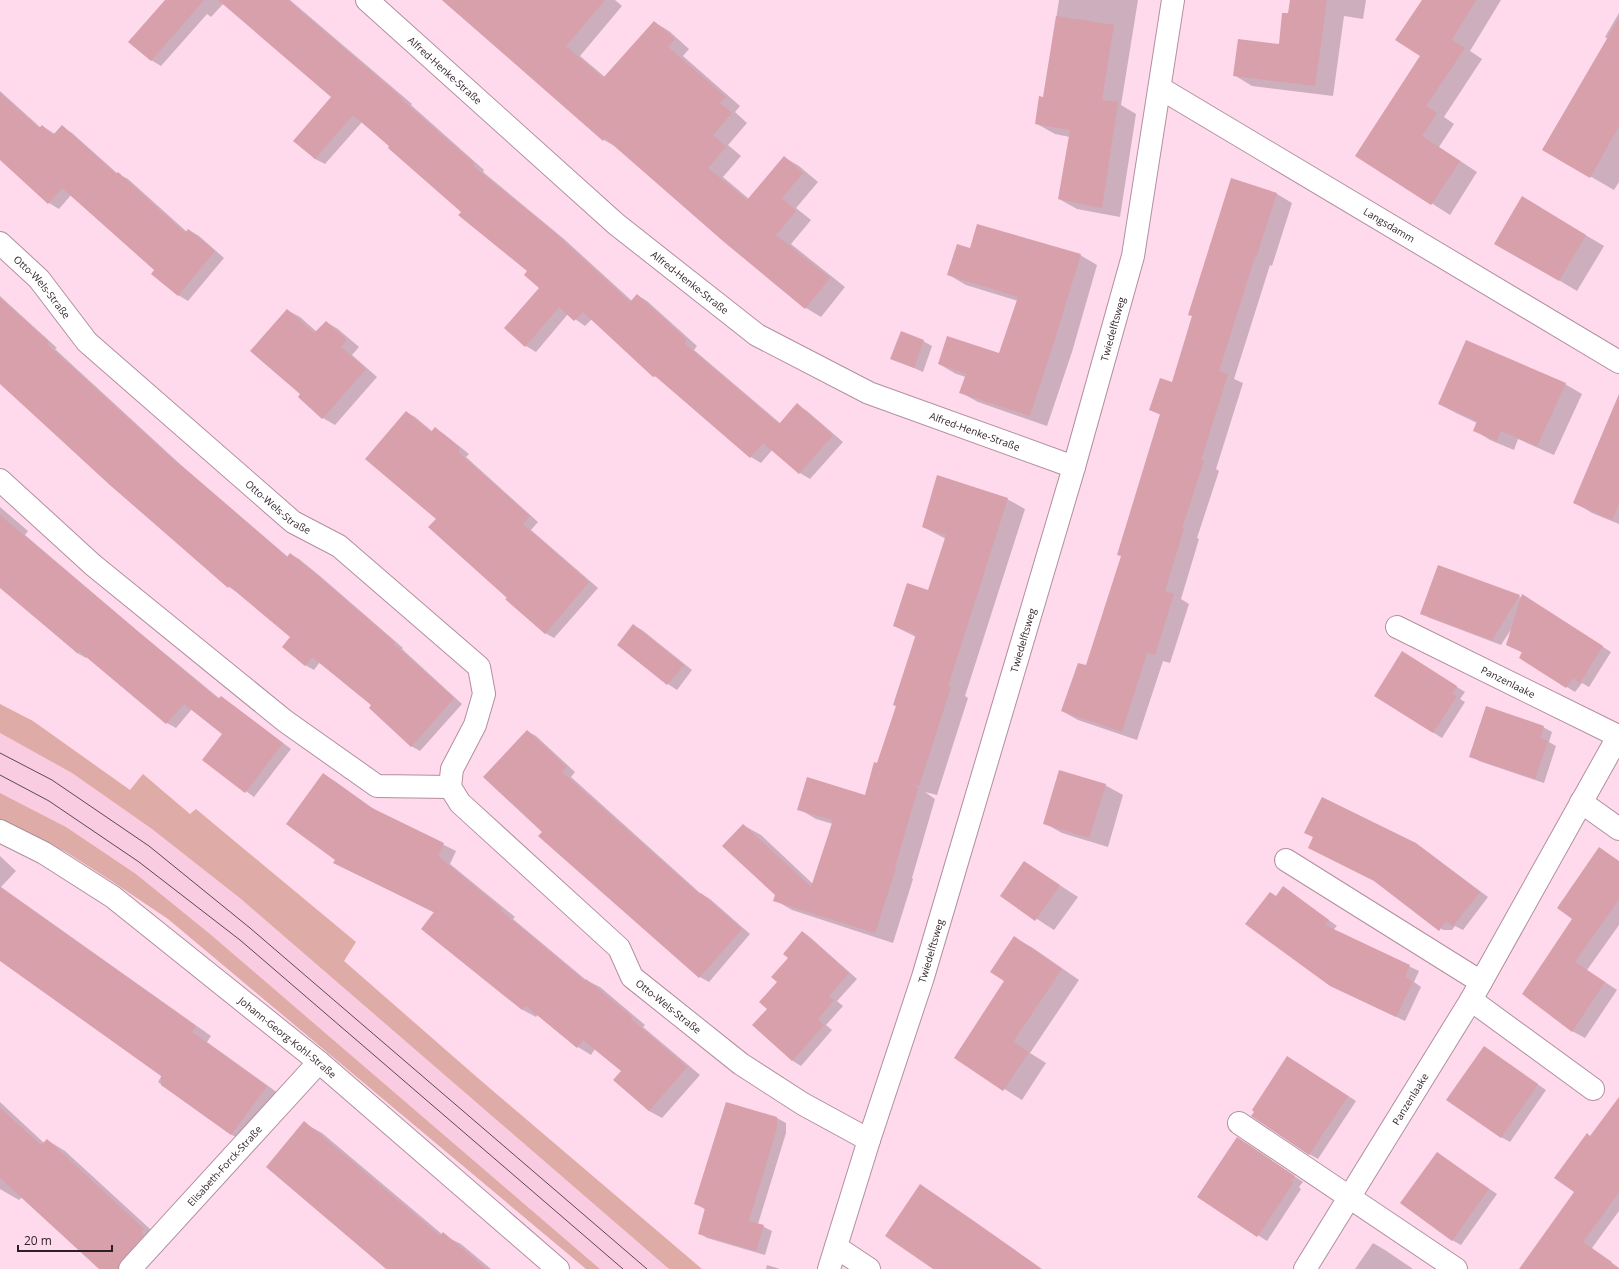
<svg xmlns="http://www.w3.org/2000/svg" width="1619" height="1269" font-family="'Open Sans',sans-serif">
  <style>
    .built { fill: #f9cce2 }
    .green { fill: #deaba6 }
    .shadow { fill: #0003 }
    .building { fill: #d7a0ab }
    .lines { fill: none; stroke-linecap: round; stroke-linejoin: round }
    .minor-casing { stroke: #b18fa0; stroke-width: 24 }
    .minor { stroke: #fff; stroke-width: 22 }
    .tram { stroke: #5c4953; stroke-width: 1 }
    .labels { text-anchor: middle; stroke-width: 3; stroke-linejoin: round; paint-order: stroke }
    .street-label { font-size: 10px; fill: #2c1f26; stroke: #ffdaec }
  </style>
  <rect width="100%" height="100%" fill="#ffdaec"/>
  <path class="built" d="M 0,733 L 72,773 L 152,829 L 241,899 L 669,1269 L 600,1269 L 210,934 L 136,874 L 66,827 L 0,793 Z"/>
  <path class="green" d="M 0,704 L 33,721 L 130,790 L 143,774 L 190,814 L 196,809 L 356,942 L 344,961 L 479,1079 L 702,1269 L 669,1269 L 241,899 L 152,829 L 72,773 L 0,733 Z
    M 0,793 L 66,827 L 136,874 L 210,934 L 600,1269 L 586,1269 L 168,919 L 110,880 L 66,852 L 0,821 Z"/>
  <path class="shadow" d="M 166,0 L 290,0 L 412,104 L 411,105 L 484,170 L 483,172 L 564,239 L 632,301 L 637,295 L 647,301 L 697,346 L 694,350 L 781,424 L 797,405 L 807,411 L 843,442 L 810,479 L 800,473 L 773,449 L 761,463 L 751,457 L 662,380 L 654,376 L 592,319 L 585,326 L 568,314 L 536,352 L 526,346 L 540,288 L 529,271 L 362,122 L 325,164 L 315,159 L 295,140 L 333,97 L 224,3 L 211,17 L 207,14 L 161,66 L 151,60 Z
    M 442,0 L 615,0 L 622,6 L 580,56 L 605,77 L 654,22 L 669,31 L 689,49 L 683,56 L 740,106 L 735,112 L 747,123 L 728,145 L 741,156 L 723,177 L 749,199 L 784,157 L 799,166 L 818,182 L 796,208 L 811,220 L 791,244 L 845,287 L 821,317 L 806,308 L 618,148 L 604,140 Z
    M 1059,0 L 1138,0 L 1121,105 L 1136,114 L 1120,217 L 1077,209 L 1059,199 L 1070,137 L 1055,134 L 1037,124 L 1044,98 Z
    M 1291,0 L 1366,0 L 1363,19 L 1344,16 L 1333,96 L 1252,86 L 1234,75 L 1279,45 L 1289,14 Z
    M 1423,0 L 1501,0 L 1470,51 L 1482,59 L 1444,117 L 1454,124 L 1439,147 L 1477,172 L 1450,215 L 1356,155 L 1421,55 Z
    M 1619,13 L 1619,182 L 1614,190 L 1543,149 L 1608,39 L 1605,37 Z
    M 0,91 L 41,128 L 42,126 L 55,134 L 62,127 L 72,133 L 118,174 L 128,179 L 187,232 L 189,230 L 199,236 L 224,258 L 188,301 L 178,295 L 156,270 L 71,195 L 59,209 L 49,203 L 0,159 Z
    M 1232,179 L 1277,194 L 1292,203 L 1272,266 L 1270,265 L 1234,379 L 1243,383 L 1216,469 L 1219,471 L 1197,538 L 1199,539 L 1181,599 L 1189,604 L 1170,663 L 1163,661 L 1137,740 L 1078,720 L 1062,711 L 1087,667 L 1122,556 L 1161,415 L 1150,410 L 1173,383 Z
    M 1540,208 L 1604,246 L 1577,291 L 1496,243 Z
    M 970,249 L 1080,255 L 1097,265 L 1072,352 L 1047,426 L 978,402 L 960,392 L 966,377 L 956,374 L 939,364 L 1000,354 L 1018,301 L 966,285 L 949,275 Z
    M 0,296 L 57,348 L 55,349 L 181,465 L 288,557 L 290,554 L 299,559 L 320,576 L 403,648 L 402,649 L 462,704 L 420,751 L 411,746 L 372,705 L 320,662 L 314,670 L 305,665 L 292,637 L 237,592 L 229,587 L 110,485 L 0,383 Z
    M 287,310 L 300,317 L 317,332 L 326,322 L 338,329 L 359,347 L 352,355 L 377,377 L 335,425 L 323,418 L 301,394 Z
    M 923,341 L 932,346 L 923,372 L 891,358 Z
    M 1565,384 L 1582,394 L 1554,455 L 1518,439 L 1514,450 L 1490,440 L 1474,430 L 1477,423 L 1456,413 L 1439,404 Z
    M 406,412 L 415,417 L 433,432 L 436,429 L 444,434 L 469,454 L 466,457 L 538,522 L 531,530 L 598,588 L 554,638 L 545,633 L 508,597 L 437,519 Z
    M 1619,439 L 1619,524 L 1592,513 L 1574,502 Z
    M 1007,499 L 1025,509 L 965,696 L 968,698 L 937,795 L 925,792 L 935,799 L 912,878 L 913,879 L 893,943 L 792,910 L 775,900 L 776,895 L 743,825 L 761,835 L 813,884 L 833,824 L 816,819 L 799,809 L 866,796 L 878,764 L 897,706 L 916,637 L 894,626 L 929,591 L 946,539 L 923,527 Z
    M 0,507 L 28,531 L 25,535 L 140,633 L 220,699 L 230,703 L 291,749 L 254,797 L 204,760 L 224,734 L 192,709 L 176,728 L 167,723 L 87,656 L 86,658 L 77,653 L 0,574 Z
    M 1438,566 L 1531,601 L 1611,652 L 1589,687 L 1582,683 L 1575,692 L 1567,687 L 1523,653 L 1507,645 L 1512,628 L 1501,645 L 1430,618 L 1421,613 Z
    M 633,625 L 642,630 L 692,670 L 677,690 L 668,684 L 618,645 Z
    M 1411,658 L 1465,692 L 1460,699 L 1465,702 L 1442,738 L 1375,696 Z
    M 1543,727 L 1552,732 L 1549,742 L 1556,746 L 1544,783 L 1479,761 L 1471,756 Z
    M 527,731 L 536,736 L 575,772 L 571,777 L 700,893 L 710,899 L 750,934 L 709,982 L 700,977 L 586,876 L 543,832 Z
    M 323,774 L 336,782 L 378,812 L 456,851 L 450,864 L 515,917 L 513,919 L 586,980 L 600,987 L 645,1025 L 643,1027 L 700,1075 L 662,1118 L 649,1111 L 614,1080 L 622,1071 L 595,1049 L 591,1055 L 578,1047 L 538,1014 L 536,1017 L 523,1010 L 467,964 L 435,913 L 335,863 L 337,859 Z
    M 1105,785 L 1123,795 L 1108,847 L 1062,833 L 1044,823 Z
    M 1314,837 L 1416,844 L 1425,850 L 1488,897 L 1463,930 L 1455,926 L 1452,930 L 1443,930 Z
    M 0,856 L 16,871 L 1,887 L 211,1036 L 207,1042 L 282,1096 L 248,1144 L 232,1135 L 158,1082 L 162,1075 L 0,960 Z
    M 1619,861 L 1619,925 L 1587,970 L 1617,990 L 1585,1038 L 1572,1031 L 1573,919 Z
    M 1024,862 L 1078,897 L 1054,930 L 1001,896 Z
    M 1284,888 L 1337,926 L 1333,930 L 1419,971 L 1414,982 L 1421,987 L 1405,1021 L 1340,990 L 1277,897 Z
    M 803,932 L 811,938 L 857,979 L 837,1001 L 843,1006 L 826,1025 L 832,1030 L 801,1066 L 793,1061 L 753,1025 L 768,1009 L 789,958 Z
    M 1015,938 L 1033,948 L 1079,980 L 1030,1053 L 1046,1063 L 1022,1100 L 955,1058 L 1005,981 Z
    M 1493,1053 L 1546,1090 L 1510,1142 L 1501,1137 Z
    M 1296,1062 L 1356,1101 L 1318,1159 L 1309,1154 Z
    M 1619,1099 L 1619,1211 L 1592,1248 L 1612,1262 L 1607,1269 L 1529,1269 L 1575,1192 L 1591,1137 Z
    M 0,1102 L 44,1143 L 47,1140 L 65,1151 L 162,1240 L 140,1269 L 100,1269 L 22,1197 L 19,1200 L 0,1189 Z
    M 777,1118 L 786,1123 L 786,1133 L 758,1224 L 772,1231 L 765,1255 L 707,1238 L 699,1233 L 706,1210 L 696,1204 Z
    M 304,1123 L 322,1133 L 443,1235 L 461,1244 L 491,1269 L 388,1269 Z
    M 1246,1143 L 1303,1182 L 1299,1187 L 1301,1189 L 1267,1241 L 1199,1197 Z
    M 1437,1153 L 1497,1194 L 1461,1245 L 1452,1240 Z
    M 1373,1243 L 1385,1250 L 1413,1269 L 1355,1269 Z
    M 767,1265 L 780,1269 L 766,1269 Z"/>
  <path class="building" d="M 165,0 L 204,0 L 151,61 L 128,42 Z
    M 218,0 L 288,0 L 402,98 L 401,99 L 475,164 L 473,166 L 554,232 L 630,302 L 637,294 L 687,340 L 684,343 L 779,424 L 797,403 L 833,435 L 799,474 L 763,443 L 750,458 L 655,376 L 653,377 L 583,312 L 574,321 L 559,307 L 525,347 L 504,328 L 539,288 L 524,275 L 527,271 L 458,215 L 461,212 L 388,148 L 389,146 L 353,115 L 315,159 L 293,141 L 331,97 Z
    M 442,0 L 605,0 L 566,46 L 603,78 L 654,21 L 675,39 L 668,47 L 726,97 L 720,103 L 732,113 L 713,135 L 726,147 L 708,168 L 747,200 L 784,156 L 803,173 L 782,198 L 796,211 L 776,235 L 830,278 L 805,309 L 724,242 L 605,138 L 603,141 Z
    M 1290,0 L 1327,0 L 1315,86 L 1233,76 L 1238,39 L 1279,44 L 1282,13 L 1288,13 Z
    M 1422,0 L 1476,0 L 1452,40 L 1465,48 L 1426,106 L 1437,113 L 1422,136 L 1460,161 L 1431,205 L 1355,156 L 1420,56 L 1395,40 Z
    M 1056,16 L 1114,25 L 1102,100 L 1118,102 L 1102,208 L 1058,199 L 1070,130 L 1035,124 L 1039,96 L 1043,97 Z
    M 1619,18 L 1619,126 L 1590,178 L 1542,150 Z
    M 0,93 L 39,128 L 42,125 L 53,135 L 62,125 L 116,174 L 118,172 L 185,233 L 188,229 L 215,251 L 178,296 L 151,274 L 154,270 L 62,188 L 48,204 L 0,160 Z
    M 1231,178 L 1277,193 L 1256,258 L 1255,257 L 1219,371 L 1228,374 L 1201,460 L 1204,461 L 1182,528 L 1184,529 L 1165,591 L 1174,594 L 1155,655 L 1147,653 L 1122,732 L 1061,711 L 1078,663 L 1086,665 L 1121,556 L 1117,555 L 1160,414 L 1149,410 L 1160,378 L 1172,382 L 1192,316 L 1188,315 Z
    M 1522,196 L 1586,235 L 1559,281 L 1494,244 Z
    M 977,224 L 1081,254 L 1054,342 L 1030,416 L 959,393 L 966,374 L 938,364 L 947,336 L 999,353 L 1018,297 L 947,275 L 957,244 L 970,248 Z
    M 0,298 L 49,342 L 47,344 L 177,463 L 177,462 L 287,557 L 290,553 L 311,570 L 395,642 L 394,644 L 454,698 L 411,747 L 369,708 L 371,705 L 312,657 L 305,666 L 282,647 L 290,637 L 229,586 L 228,588 L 110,485 L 0,384 Z
    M 287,309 L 314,333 L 326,321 L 347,340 L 341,347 L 366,369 L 322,419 L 298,397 L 300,394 L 250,351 Z
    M 901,331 L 924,340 L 914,368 L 890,359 Z
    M 1466,340 L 1566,383 L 1537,446 L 1501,431 L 1497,441 L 1473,431 L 1477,421 L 1438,404 Z
    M 1619,394 L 1619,504 L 1612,520 L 1573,503 Z
    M 406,411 L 431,432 L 435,427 L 460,448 L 458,452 L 530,516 L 523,524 L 589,582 L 545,634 L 505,599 L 507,598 L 428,527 L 436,519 L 365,459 Z
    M 937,475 L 1008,498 L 948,686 L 951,687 L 919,786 L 911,784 L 918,788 L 895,867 L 896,868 L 875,933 L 773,901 L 775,895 L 722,846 L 743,824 L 811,887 L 833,820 L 797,810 L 807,777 L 865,795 L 874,762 L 877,763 L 896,706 L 893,705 L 916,634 L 893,626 L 907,583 L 928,590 L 946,535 L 922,527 Z
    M 0,515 L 218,699 L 221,696 L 283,743 L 245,793 L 202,760 L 222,734 L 184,704 L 166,724 L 79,651 L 77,653 L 0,588 Z
    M 1438,565 L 1520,595 L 1492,640 L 1420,614 Z
    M 1522,594 L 1603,646 L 1580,683 L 1573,678 L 1566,688 L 1519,658 L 1522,652 L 1506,645 Z
    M 633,624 L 684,665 L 667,685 L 617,645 Z
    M 1402,651 L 1457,686 L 1452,694 L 1457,696 L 1433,733 L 1374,696 Z
    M 1486,706 L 1544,726 L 1540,738 L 1548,741 L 1535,779 L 1469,757 Z
    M 527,730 L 567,767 L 562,772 L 699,894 L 701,893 L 742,929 L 699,978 L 538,836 L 542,832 L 483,777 Z
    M 1059,770 L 1106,784 L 1089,838 L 1043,824 Z
    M 323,773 L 370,807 L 444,843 L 438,856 L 502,909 L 501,911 L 585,981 L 586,979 L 632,1017 L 631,1019 L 687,1067 L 649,1111 L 613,1080 L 621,1071 L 583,1040 L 577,1048 L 526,1006 L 522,1010 L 421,929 L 434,912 L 333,863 L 335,860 L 286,824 Z
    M 1322,797 L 1416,843 L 1480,892 L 1453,926 L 1446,921 L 1439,931 L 1374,881 L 1308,848 L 1313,837 L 1304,833 Z
    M 1599,847 L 1619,861 L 1619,899 L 1575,962 L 1605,982 L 1572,1032 L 1522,994 L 1572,919 L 1557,908 Z
    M 1024,861 L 1060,885 L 1035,921 L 1000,896 Z
    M 1283,886 L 1329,920 L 1325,925 L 1410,965 L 1405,977 L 1413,981 L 1396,1017 L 1330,986 L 1245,924 L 1270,892 L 1276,896 Z
    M 0,887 L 196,1026 L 192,1032 L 267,1086 L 231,1135 L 161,1085 L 161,1076 L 0,961 Z
    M 802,931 L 849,973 L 829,996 L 834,1000 L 818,1019 L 824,1025 L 792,1061 L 752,1025 L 767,1009 L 759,1002 L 777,982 L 771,977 L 788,958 L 783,954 Z
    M 1014,936 L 1062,969 L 1013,1042 L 1029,1052 L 1003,1091 L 954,1058 L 1004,981 L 990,972 Z
    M 1484,1046 L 1538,1084 L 1501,1138 L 1446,1100 Z
    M 1287,1056 L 1348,1096 L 1309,1155 L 1251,1116 L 1254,1112 L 1252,1110 Z
    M 1619,1097 L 1619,1192 L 1583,1242 L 1619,1268 L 1619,1269 L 1519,1269 L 1574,1192 L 1554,1178 L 1587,1133 L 1590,1136 Z
    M 726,1102 L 777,1117 L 777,1128 L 749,1221 L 764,1225 L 756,1251 L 698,1234 L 705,1208 L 694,1204 Z
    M 0,1108 L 41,1145 L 47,1139 L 144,1229 L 141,1232 L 144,1235 L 121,1261 L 118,1269 L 99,1269 L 0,1178 Z
    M 304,1121 L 440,1236 L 443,1232 L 486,1269 L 386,1269 L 266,1167 Z
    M 1237,1137 L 1295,1176 L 1291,1181 L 1293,1183 L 1257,1237 L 1197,1197 Z
    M 1437,1152 L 1489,1189 L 1452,1241 L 1400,1203 Z
    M 920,1184 L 971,1219 L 1042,1269 L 933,1269 L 885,1236 Z"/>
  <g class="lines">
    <g class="minor-casing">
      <g id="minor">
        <path id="s1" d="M 367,0 L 616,224 L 757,335 L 869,393 L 1074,467"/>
        <path id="s2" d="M 1160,88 L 1619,362"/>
        <path id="s3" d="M 0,243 L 39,279 L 87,342 L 293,522 L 339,546 L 479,667 L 484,694 L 475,725 L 452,769 L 450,787 L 460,803 L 619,948 L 632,977 L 741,1064 L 803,1104 L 869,1140"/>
        <path d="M 0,480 L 93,565 L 285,721 L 377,786 L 450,787"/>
        <path id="s4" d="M 1397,627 L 1618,736"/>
        <path d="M 1581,802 L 1619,829"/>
        <path id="s5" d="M 0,831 L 44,853 L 113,897 L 319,1062 L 558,1269"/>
        <path d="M 1286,860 L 1481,982"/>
        <path d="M 1471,1000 L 1593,1089"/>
        <path d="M 1239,1123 L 1456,1269"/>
        <path d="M 836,1247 L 869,1269"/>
        <path id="s6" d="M 130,1269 L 319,1062"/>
        <path id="s7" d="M 829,1269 L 869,1140 L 923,977 L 1074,467 L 1133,256 L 1173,0"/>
        <path id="s8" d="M 1305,1269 L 1471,1000 L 1619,735"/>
      </g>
    </g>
    <use href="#minor" class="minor"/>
    <path class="tram" d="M 0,753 L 52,780 L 149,846 L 250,928 L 647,1269
      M 0,775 L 49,801 L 139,862 L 240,940 L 623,1269"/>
  </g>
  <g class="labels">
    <g class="street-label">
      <text dy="4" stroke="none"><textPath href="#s1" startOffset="105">Alfred-Henke-Straße</textPath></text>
      <text dy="4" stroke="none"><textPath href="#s2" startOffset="267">Langsdamm</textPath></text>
      <text dy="4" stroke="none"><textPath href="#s1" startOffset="429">Alfred-Henke-Straße</textPath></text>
      <text dy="4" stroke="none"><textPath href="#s3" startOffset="61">Otto-Wels-Straße</textPath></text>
      <text dy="4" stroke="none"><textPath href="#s7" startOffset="982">Twiedelftsweg</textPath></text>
      <text dy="4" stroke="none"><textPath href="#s1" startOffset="753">Alfred-Henke-Straße</textPath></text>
      <text dy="4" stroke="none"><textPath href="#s3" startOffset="385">Otto-Wels-Straße</textPath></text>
      <text dy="4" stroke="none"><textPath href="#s7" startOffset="658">Twiedelftsweg</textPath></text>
      <text dy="4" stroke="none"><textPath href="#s4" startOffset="124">Panzenlaake</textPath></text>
      <text dy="4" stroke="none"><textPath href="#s7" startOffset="334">Twiedelftsweg</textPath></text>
      <text dy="4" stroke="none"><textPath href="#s3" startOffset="1083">Otto-Wels-Straße</textPath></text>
      <text dy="4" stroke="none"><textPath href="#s5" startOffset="355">Johann-Georg-Kohl-Straße</textPath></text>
      <text dy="4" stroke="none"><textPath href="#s8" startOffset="200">Panzenlaake</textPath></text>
      <text dy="4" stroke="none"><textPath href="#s6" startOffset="140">Elisabeth-Forck-Straße</textPath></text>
    </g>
  </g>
  <path d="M18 1245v6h94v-6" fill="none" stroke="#2c1f26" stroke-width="2"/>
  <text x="24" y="1245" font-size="12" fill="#2c1f26" stroke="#ffdaec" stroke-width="3" paint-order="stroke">20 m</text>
</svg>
